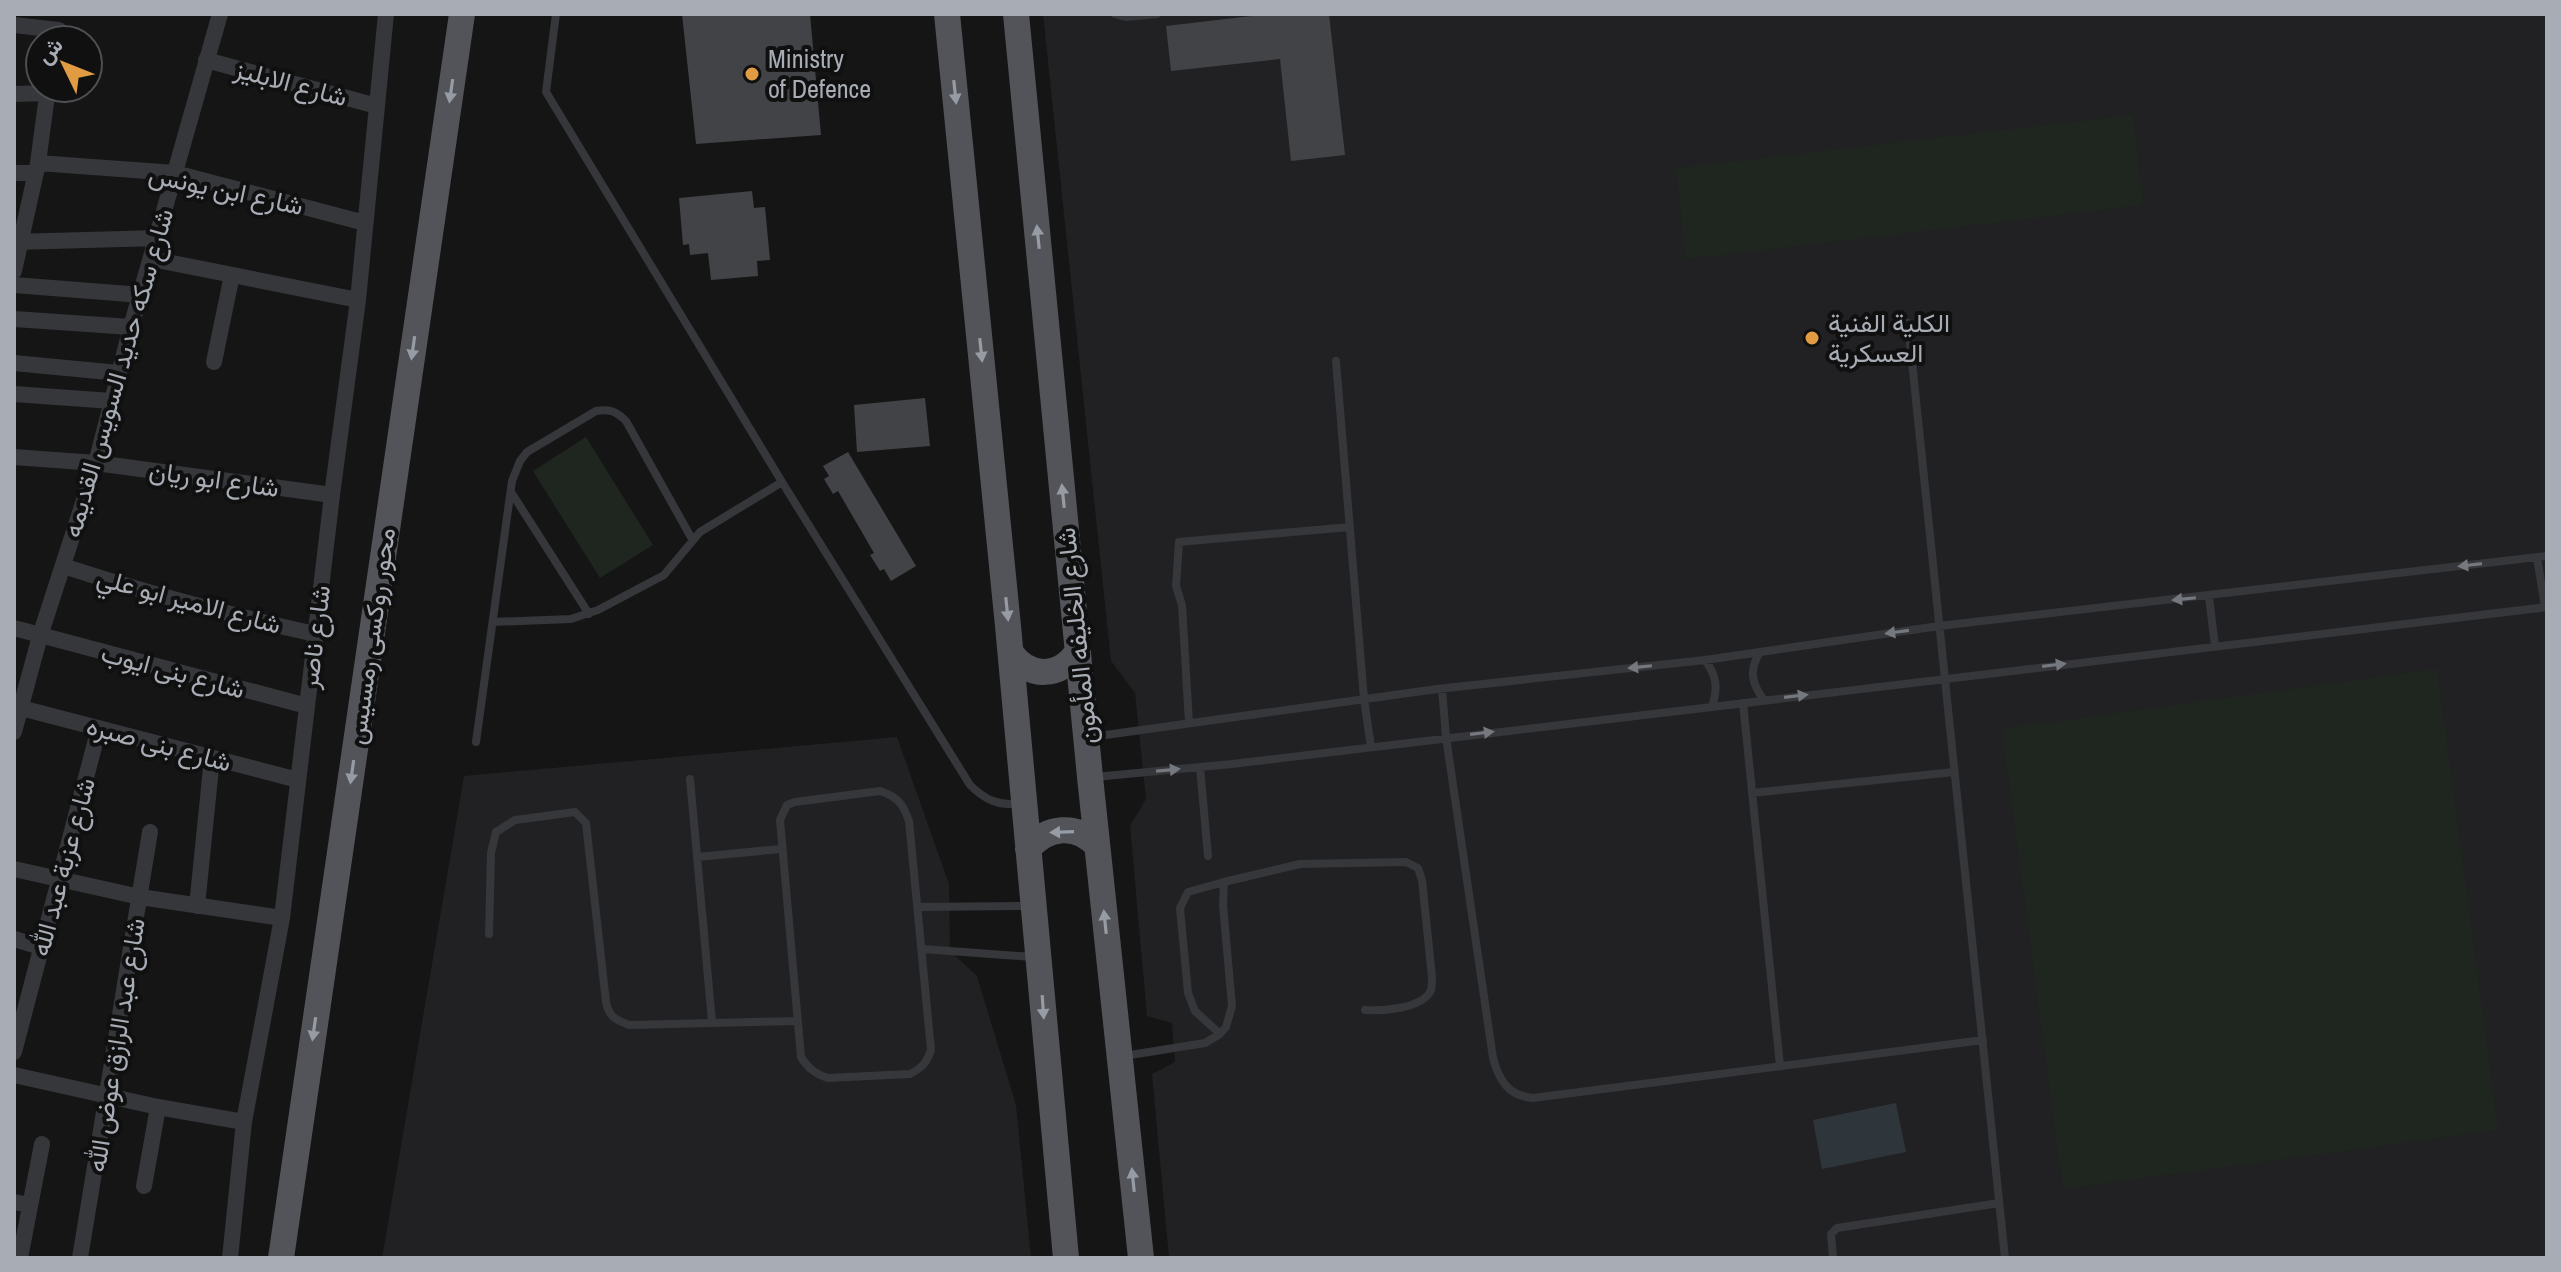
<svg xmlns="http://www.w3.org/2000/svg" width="2561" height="1272" font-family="'Archivo Narrow',Vazirmatn,sans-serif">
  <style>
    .built { fill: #212123 }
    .green { fill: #1f261f }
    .water { fill: #2e363b }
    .building { fill: #424346 }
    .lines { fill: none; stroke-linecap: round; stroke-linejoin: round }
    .service { stroke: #36373b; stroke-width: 8 }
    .minor { stroke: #36373b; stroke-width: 16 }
    .primary { stroke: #525459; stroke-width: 26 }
    .oneway { fill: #979ba3 }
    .oneway2 { fill: #75787e }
    .poi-dot { fill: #e19b42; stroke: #101011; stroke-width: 3 }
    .labels { text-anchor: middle; stroke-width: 8; stroke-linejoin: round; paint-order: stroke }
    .poi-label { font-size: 26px; fill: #a8adb5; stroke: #101011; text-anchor: start }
    .street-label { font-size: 26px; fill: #a8adb5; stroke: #101011 }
  </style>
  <rect width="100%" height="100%" fill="#151516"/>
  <path class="built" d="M 1043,14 L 2547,14 L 2547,1258 L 1169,1258 L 1152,1074 L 1175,1062 L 1172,1023 L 1147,1016 L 1130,826 L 1146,799 L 1135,693 L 1111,661 Z
    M 897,737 L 949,884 L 950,951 L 977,976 L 1016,1105 L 1031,1258 L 382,1258 L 464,776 Z"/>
  <path class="green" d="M 2133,115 L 2143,205 L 1686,259 L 1676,168 Z
    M 586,437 L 653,545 L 600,578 L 533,471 Z
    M 2437,669 L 2498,1130 L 2063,1189 L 2002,729 Z"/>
  <path class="water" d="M 1896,1103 L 1906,1152 L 1822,1169 L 1813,1120 Z"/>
  <path class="building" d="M 682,14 L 810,14 L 821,135 L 696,144 Z
    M 1269,14 L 1329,14 L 1345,155 L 1291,161 L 1280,59 L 1171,71 L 1166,26 Z
    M 752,191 L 754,208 L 765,207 L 770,260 L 757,261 L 758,276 L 711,280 L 708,253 L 690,255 L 689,244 L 683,245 L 679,198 Z
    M 925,398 L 930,446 L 857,452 L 854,405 Z
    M 848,452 L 916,566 L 891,581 L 884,569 L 880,571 L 870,555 L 874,553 L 838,491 L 833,494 L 824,479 L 829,476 L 823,466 Z"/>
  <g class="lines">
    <path class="service" d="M 556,14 L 546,92 L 782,482 L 970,785 C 984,799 999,807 1020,803
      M 1115,14 L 1126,17 L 1157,14
      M 1908,323 L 2005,1258
      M 1336,361 L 1364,699 L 1371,747
      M 511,492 L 589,614
      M 2537,557 L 2545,607
      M 2209,597 L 2215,646
      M 493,622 L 571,619 L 598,610 L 664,575 L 700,532 L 782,482
      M 1760,652 C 1749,670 1751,683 1764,700
      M 1705,660 C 1717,676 1718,688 1712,707
      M 1442,689 L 1446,737 L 1493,1058 C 1499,1080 1508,1096 1533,1098 L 1983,1040
      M 1743,703 L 1780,1066
      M 1189,723 L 1182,605 L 1176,586 L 1179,542 L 1350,527
      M 1091,737 L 1437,689 L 1705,660 L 1939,626 L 2547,556
      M 476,742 L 512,481 L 520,461 L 527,452 L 596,411 C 610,409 616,411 626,421 L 692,539
      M 1200,767 L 1208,856
      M 1095,777 L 1232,764 L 1712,707 L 2547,607
      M 690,779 L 712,1022
      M 880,791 C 898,797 903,804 909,821 L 931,1050 C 927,1062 922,1068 910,1074 L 828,1078 C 815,1074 808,1068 801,1057 L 780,820 L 787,805 L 795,802 Z
      M 1752,793 L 1954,772
      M 697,857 L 781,849
      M 917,907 L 1029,906
      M 489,934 L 491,853 L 496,832 L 515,820 L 575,812 L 586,823 L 606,1002 C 609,1017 616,1020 629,1025 L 798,1021
      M 922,949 L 1033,957
      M 1220,1034 L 1195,1011 L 1188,993 L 1180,908 L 1188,892 L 1224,882
      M 1124,1056 L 1205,1043 L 1220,1034 L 1226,1027 L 1232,1006 L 1223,905 L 1224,882 L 1300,864 L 1406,862 L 1418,868 L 1422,880 L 1432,977 C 1432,982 1432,986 1431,990 C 1423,1009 1382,1011 1365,1010
      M 1833,1258 L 1831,1234 L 1837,1228 L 1999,1203"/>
    <path class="minor" d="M 14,25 L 59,30
      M 206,60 L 377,106
      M 14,94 L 47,93
      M 38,163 L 175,173 L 365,223
      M 14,173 L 36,173
      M 14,242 L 158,238
      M 152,259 L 358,300
      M 14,271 L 38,163 L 48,88
      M 14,285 L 142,295
      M 14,319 L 131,327
      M 214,362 L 232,275
      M 14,363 L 119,373
      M 14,394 L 112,401
      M 14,457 L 96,463 L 332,495
      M 63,566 C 146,593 229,615 315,634
      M 14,628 L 307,706
      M 21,708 L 298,780
      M 14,732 L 40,636 L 96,463 L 131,327 L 220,14
      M 14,869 L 140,897 L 282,918
      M 197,906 L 212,758
      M 14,939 L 41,947
      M 14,1052 L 99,728
      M 14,1075 L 158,1107 L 244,1122
      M 144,1186 L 158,1107
      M 14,1202 L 30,1205
      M 20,1258 L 42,1144
      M 80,1258 L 150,832
      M 230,1258 L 244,1122 L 282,918 L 332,495 L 358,300 L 386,14"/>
    <path class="primary" d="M 947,14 L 1008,626 L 1066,1258
      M 1016,14 L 1090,777 L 1141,1258
      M 1011,653 C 1029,679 1061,678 1078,651
      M 1028,849 C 1047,826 1077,823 1097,846
      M 281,1258 L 462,14"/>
  </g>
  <defs><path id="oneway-solid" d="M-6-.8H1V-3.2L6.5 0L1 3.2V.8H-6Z" transform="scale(2)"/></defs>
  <g class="oneway">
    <use href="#oneway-solid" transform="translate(451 91) rotate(98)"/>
    <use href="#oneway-solid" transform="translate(955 92) rotate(84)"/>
    <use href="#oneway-solid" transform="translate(1038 237) rotate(-96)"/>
    <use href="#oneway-solid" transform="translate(413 348) rotate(98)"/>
    <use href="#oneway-solid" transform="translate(981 350) rotate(84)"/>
    <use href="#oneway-solid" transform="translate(1063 496) rotate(-96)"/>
    <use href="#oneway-solid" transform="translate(1007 609) rotate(84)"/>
    <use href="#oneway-solid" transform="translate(352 772) rotate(98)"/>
    <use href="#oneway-solid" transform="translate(1062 832) rotate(178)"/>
    <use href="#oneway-solid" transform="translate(1105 922) rotate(-96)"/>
    <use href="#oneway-solid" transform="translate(1043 1007) rotate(86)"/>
    <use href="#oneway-solid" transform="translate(314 1029) rotate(98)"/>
    <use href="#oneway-solid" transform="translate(1133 1180) rotate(-96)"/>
  </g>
  <g class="oneway2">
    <use href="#oneway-solid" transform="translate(2470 565) rotate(173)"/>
    <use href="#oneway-solid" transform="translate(2184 599) rotate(174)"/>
    <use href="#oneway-solid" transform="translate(1897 632) rotate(172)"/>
    <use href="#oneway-solid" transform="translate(2054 665) rotate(-7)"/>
    <use href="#oneway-solid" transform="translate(1640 667) rotate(174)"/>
    <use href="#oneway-solid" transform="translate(1796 696) rotate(-7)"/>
    <use href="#oneway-solid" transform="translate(1482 733) rotate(-7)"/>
    <use href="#oneway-solid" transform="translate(1168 770) rotate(-5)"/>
  </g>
  <g class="poi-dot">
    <circle cx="752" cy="74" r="8"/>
    <circle cx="1812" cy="338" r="8"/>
  </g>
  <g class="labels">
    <g class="poi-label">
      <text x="768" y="68">Ministry<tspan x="768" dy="30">of Defence</tspan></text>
      <text x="1828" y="332">الكلية الفنية<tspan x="1828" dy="30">العسكرية</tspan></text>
    </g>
    <g class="street-label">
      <text transform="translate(291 83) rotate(15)" y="9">شارع الابليز</text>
      <text transform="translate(226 190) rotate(12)" y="9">شارع ابن يونس</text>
      <text transform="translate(118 373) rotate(-74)" y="9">شارع سكه حديد السويس القديمه</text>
      <text transform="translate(214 479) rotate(8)" y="9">شارع ابو ريان</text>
      <text transform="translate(189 601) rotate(15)" y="9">شارع الامير ابو علي</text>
      <text transform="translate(371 636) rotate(-82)" y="9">محور روكسى رمسيس</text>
      <text transform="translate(1077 636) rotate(-96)" y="9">شارع الخليفه المأمون</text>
      <text transform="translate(315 637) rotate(-83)" y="9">شارع ناصر</text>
      <text transform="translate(173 671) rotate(15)" y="9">شارع بنى ايوب</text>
      <text transform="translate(159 744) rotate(15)" y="9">شارع بنى صبره</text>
      <text transform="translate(63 867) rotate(-75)" y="9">شارع عزبة عبد الله</text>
      <text transform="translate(116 1045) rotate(-81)" y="9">شارع عبد الرازق عوض الله</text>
    </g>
  </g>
  <rect width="2561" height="1272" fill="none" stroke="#a8adb5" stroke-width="32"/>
  <g transform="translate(64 64) rotate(313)"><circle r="38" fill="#101011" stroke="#4d4f53" stroke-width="2"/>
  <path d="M0-6L14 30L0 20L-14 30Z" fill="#e19b42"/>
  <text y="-12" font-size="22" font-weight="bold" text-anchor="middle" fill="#a8adb5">ش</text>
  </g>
</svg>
